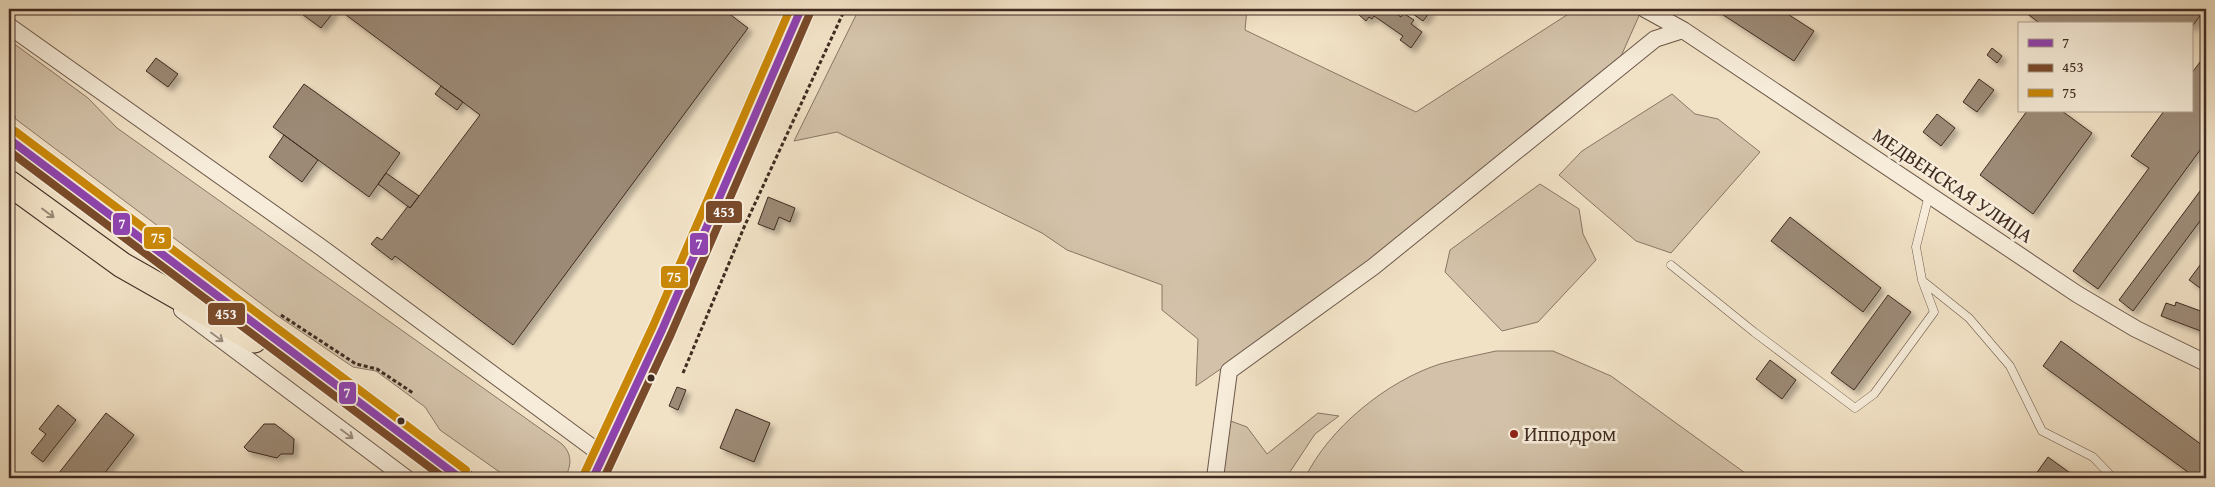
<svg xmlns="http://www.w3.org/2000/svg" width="2215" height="487" font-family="'Gentium Book Plus',serif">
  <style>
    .green { fill: #d3c2a9; stroke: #8a7665 }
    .building { fill: #9c8a76; stroke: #402b21; filter: url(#shadow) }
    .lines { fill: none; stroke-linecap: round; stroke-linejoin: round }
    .service-casing { stroke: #6c584a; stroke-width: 9 }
    .minor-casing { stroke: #6c584a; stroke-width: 18 }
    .primary-casing { stroke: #402b21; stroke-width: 27 }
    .path { stroke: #402b21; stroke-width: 3; stroke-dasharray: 4 2.5; stroke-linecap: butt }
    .service { stroke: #f6ecd9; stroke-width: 8 }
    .minor { stroke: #f6ecd9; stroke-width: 16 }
    .primary { stroke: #f1e1c5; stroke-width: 25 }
    .bus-1-casing { stroke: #f6ecd9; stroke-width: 11 }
    .bus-2-casing { stroke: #f6ecd9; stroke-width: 11 }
    .bus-3-casing { stroke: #f6ecd9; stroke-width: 11 }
    .bus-1 { stroke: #8e44ad; stroke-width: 8 }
    .bus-2 { stroke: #7a4b2a; stroke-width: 8 }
    .bus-3 { stroke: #c98708; stroke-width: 8 }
    .oneway { stroke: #988673 }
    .oneway2 { stroke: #9b8c7d }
    .bus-dot { fill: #402b21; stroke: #f6ecd9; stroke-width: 2 }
    .poi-dot { fill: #8f2418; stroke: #f6ecd9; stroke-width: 2 }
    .labels { text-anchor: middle; stroke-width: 5; stroke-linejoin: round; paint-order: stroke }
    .street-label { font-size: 20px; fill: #402b21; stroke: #f6ecd9 }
    .poi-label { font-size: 20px; fill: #402b21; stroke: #f6ecd9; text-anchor: start }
    .line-badge { stroke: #f6ecd9; stroke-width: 2 }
    .badge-label { font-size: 14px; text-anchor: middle; font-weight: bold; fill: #fff }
  </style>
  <defs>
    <filter id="shadow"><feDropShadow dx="4.5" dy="4.5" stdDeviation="2.5" flood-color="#0004"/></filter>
  </defs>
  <rect width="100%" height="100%" fill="#f1e1c5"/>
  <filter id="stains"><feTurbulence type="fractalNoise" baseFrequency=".004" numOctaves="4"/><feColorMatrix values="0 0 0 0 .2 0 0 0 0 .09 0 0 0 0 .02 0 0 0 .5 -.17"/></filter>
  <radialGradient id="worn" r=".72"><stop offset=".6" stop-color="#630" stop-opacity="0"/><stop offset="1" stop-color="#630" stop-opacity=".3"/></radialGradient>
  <path class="green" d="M 859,9 L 1247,9 L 1245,30 L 1416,112 L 1573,11 L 1584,9 L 1642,9 L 1618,63 L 1380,259 L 1196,386 L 1198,339 L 1162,310 L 1162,285 L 1067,250 L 1042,233 L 837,132 L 794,141 Z
    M 9,40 L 88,98 L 117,128 L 562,444 C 573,455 571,466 565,478 L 508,478 L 440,430 L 425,407 L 376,371 L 353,367 L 275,314 L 9,114 Z
    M 1672,94 L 1695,114 L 1718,119 L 1760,152 L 1671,253 L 1636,241 L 1559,175 L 1582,151 Z
    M 1540,184 L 1579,209 L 1583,234 L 1596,260 L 1538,322 L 1502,331 L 1445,272 L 1450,250 Z
    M 1496,351 L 1553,351 L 1611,376 L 1752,478 L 1305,478 C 1329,428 1387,381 1440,364 C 1458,359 1478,355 1496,351 Z
    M 1318,413 L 1339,416 L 1315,434 L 1286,478 L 1221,478 L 1228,420 L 1247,427 L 1267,454 Z"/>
  <path class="building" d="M 295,9 L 336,9 L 321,28 Z
    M 338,9 L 723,9 L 748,28 L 513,345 L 395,256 L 392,260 L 371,244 L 377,237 L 382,240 L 408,206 L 410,208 L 480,115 Z
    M 1364,9 L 1368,11 L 1369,9 L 1389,9 L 1401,17 L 1403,13 L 1414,20 L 1411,24 L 1422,32 L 1411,48 L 1400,40 L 1403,36 L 1374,16 L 1372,19 L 1369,17 L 1366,21 L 1359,15 Z
    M 1412,9 L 1428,9 L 1431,11 L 1423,21 L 1410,12 Z
    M 1714,9 L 1780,9 L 1814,31 L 1794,61 Z
    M 2029,9 L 2205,9 L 2191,28 L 2191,24 L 2041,24 L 2026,13 Z
    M 1992,48 L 2002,56 L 1997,63 L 1987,55 Z
    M 2206,54 L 2206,142 L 2098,289 L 2073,271 L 2149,168 L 2131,156 L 2164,111 L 2191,111 L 2191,74 Z
    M 156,58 L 178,74 L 168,87 L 146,71 Z
    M 1979,79 L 1994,90 L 1977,112 L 1963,102 Z
    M 304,84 L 400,153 L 369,197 L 273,127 Z
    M 441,86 L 463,102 L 457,110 L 435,94 Z
    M 2027,111 L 2062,111 L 2092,133 L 2033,214 L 1980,175 Z
    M 1937,114 L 1955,128 L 1941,146 L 1923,132 Z
    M 284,135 L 318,160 L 302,182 L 269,157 Z
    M 386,173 L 419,196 L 410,208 L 378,184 Z
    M 2206,183 L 2206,213 L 2133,311 L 2119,300 Z
    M 768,197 L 795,208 L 790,222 L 779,217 L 774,230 L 758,224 Z
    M 1790,217 L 1881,288 L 1863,312 L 1771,241 Z
    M 2206,257 L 2206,285 L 2203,290 L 2189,280 Z
    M 1888,295 L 1911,312 L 1854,390 L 1831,373 Z
    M 2176,302 L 2206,313 L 2206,333 L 2161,316 L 2166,303 L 2175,306 Z
    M 2061,341 L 2206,448 L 2206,478 L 2196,478 L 2043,366 Z
    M 1770,360 L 1796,380 L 1782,399 L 1756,379 Z
    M 677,387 L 686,390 L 678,410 L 669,406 Z
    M 58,405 L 76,420 L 43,462 L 31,453 L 46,434 L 39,429 Z
    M 736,409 L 770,423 L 754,462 L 720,448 Z
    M 106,413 L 134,435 L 101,478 L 55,478 Z
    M 264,424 L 275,424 L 294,439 L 293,454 L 281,454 L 277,458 L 248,451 L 244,447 Z
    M 2048,457 L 2077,478 L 2033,478 Z"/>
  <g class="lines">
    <g class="service-casing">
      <path id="service" d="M 1671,265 L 1754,332 L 1855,408 L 1874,394 L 1934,312 L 1922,280 L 1916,247 L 1929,195
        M 1924,282 L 1969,318 L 2010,366 L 2042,431 L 2093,457 L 2113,478"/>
    </g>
    <g class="minor-casing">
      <path id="minor" d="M 1645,9 L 1683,30 L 2077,294 L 2136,329 L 2206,363
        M 9,26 L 322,248 L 605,457
        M 182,310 L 406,478
        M 1215,478 L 1229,371 L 1373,267 L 1655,39 L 1683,30"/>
    </g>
    <g class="primary-casing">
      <path id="primary" d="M 9,139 L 460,478
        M 9,183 L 122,265 L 254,340
        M 593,478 L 662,330 L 801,9"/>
    </g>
    <path class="path" d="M 9,114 L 15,118
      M 281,315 L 356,364 L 377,369 L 413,393
      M 683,373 L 745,225 L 845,9"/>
    <use href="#service" class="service"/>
    <use href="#minor" class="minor"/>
    <use href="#primary" class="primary"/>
    <g class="bus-1-casing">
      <path id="bus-1" d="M 9,139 L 460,478
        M 593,478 L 662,330 L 801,9"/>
    </g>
    <g class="bus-2-casing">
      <path id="bus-2" d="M 9,151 L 444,478
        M 604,478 L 671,334 L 810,13"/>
    </g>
    <g class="bus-3-casing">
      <path id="bus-3" d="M 15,131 L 466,470
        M 584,474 L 653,326 L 790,9"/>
    </g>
    <use href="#bus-1" class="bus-1"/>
    <use href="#bus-2" class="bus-2"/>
    <use href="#bus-3" class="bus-3"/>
  </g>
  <defs><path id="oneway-shaft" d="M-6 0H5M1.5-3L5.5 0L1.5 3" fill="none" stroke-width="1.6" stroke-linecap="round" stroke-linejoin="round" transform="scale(1.25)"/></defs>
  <use class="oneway" href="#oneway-shaft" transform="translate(48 213) rotate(37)"/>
  <g class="oneway2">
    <use href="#oneway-shaft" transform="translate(217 337) rotate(37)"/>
    <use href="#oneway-shaft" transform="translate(347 434) rotate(37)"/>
  </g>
  <g class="bus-dot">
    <circle cx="651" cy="378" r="4.5"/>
    <circle cx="401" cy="421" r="4.5"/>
  </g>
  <circle class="poi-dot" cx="1514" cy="434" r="5"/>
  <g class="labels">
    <g class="street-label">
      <text transform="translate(1953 185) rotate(34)" y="7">МЕДВЕНСКАЯ УЛИЦА</text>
    </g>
    <g class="poi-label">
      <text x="1524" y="441">Ипподром</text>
    </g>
  </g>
  <g class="line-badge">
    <rect x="705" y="200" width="38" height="24" rx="5" fill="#7a4b2a"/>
    <rect x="112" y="212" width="19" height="24" rx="5" fill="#8e44ad"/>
    <rect x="143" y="226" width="29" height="24" rx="5" fill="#c98708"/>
    <rect x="689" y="232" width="20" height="24" rx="5" fill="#8e44ad"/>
    <rect x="660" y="265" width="29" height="24" rx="5" fill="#c98708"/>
    <rect x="207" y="302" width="39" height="24" rx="5" fill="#7a4b2a"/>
    <rect x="338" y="381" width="19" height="24" rx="5" fill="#8e44ad"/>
  </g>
  <g class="badge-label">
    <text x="724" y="217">453</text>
    <text x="122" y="229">7</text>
    <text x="158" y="243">75</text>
    <text x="699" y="249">7</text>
    <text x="674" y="282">75</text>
    <text x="226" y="319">453</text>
    <text x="347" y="398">7</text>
  </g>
  <rect width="2215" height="487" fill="none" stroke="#f1e1c5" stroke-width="30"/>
  <rect x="10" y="10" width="2195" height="467" fill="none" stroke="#402b21" stroke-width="2.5"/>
  <rect x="15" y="15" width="2185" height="457" fill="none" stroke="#402b21"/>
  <rect x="2018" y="22" width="175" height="90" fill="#f6ecd9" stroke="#ad9f8f"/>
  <rect x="2028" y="39" width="25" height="8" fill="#8e44ad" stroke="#ad9f8f"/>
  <text x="2062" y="48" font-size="15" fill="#402b21">7</text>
  <rect x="2028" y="64" width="25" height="8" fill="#7a4b2a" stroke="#ad9f8f"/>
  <text x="2062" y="72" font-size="15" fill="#402b21">453</text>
  <rect x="2028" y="89" width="25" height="8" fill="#c98708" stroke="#ad9f8f"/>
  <text x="2062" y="98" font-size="15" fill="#402b21">75</text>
  <rect width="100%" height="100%" filter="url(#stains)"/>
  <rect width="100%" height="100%" fill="url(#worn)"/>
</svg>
